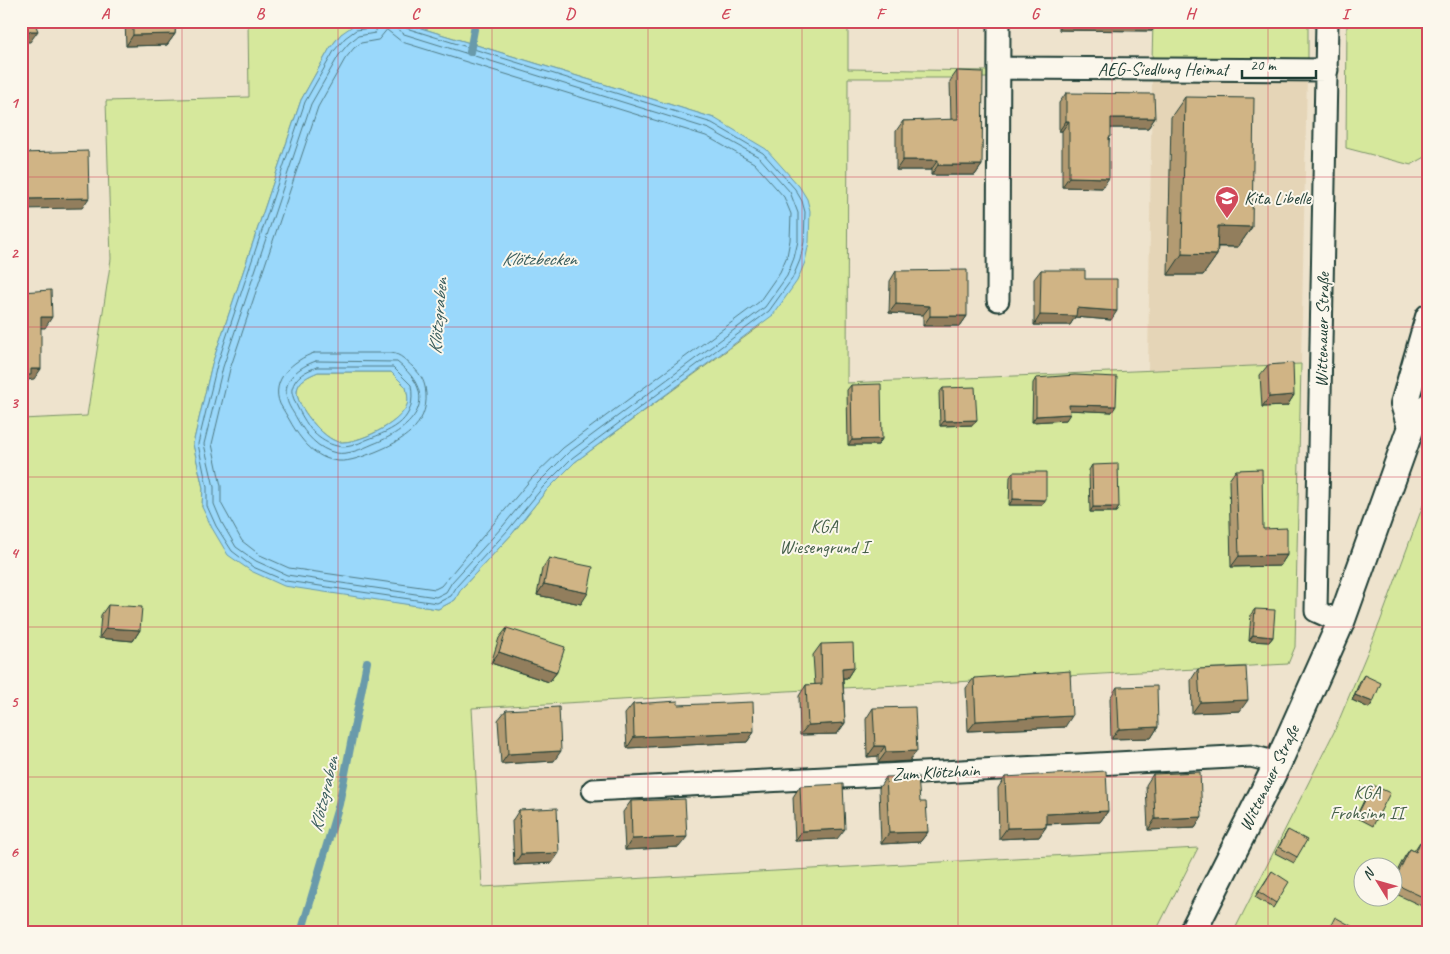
<svg xmlns="http://www.w3.org/2000/svg" width="1450" height="954" font-family="Caveat,sans-serif">
  <style>
    .built { fill: #e5d5b7 }
    .green { fill: #d6e89c; stroke: #7a9268; fill-rule: evenodd }
    .water { fill: #9ad8fb; stroke: #699aab; fill-rule: evenodd }
    .lines { fill: none; stroke-linecap: round; stroke-linejoin: round }
    .shore { stroke: #507b84; stroke-width: 1 }
    .stream { stroke: #699aab; stroke-width: 8 }
    .minor-casing { stroke: #1f3d34; stroke-width: 25 }
    .tertiary-casing { stroke: #1f3d34; stroke-width: 30 }
    .minor { stroke: #fbf7ec; stroke-width: 21 }
    .tertiary { stroke: #fbf7ec; stroke-width: 26 }
    .wall { fill: #b39b72; stroke: #1f3d34 }
    .shaded-wall { fill: #927e5d; stroke: #1f3d34 }
    .building { fill: #d0b485; stroke: #1f3d34 }
    .grid { fill: none; stroke: #d1495b; stroke-width: 1; stroke-opacity: 0.55 }
    .labels { text-anchor: middle; stroke-width: 4; stroke-linejoin: round; paint-order: stroke }
    .street-label { font-size: 18px; fill: #1f3d34; stroke: #fbf7ec }
    .poi-label { font-size: 18px; fill: #1f3d34; stroke: #fbf7ec; text-anchor: start }
    .park-label { font-size: 18px; fill: #445f49; stroke: #fbf7ec }
    .water-label { font-size: 19px; font-style: italic; fill: #385c5c; stroke: #fbf7ec }
    .neatline { fill: none; stroke: #d1495b; stroke-width: 2 }
    .grid-label { font-size: 16px; text-anchor: middle; font-weight: bold; fill: #d1495b }
  </style>
  <rect width="100%" height="100%" fill="#eee3cd"/>
  <filter id="ink" filterUnits="userSpaceOnUse"><feTurbulence type="fractalNoise" baseFrequency=".02" numOctaves="2"/><feDisplacementMap in="SourceGraphic" scale="10" xChannelSelector="R" yChannelSelector="G"/><feConvolveMatrix kernelMatrix="1 2 1 2 8 2 1 2 1" color-interpolation-filters="sRGB"/></filter>
  <g filter="url(#ink)">
    <path class="built" d="M 1152,75 L 1307,75 L 1301,364 L 1148,370 Z"/>
    <path class="green" d="M 248,21 L 398,21 L 375,23 L 341,34 L 330,48 L 301,100 L 212,364 L 193,444 L 203,488 L 202,507 L 351,595 L 438,609 L 455,600 L 461,589 L 512,534 L 546,491 L 575,462 L 760,326 L 714,118 L 398,21 L 848,21 L 848,69 L 991,71 L 991,78 L 848,78 L 847,383 L 1301,364 L 1295,647 L 1288,664 L 472,708 L 482,887 L 1198,848 L 1155,933 L 27,933 L 21,826 L 21,419 L 87,416 L 111,259 L 106,101 L 249,97 Z
      M 1153,21 L 1308,21 L 1308,61 L 1152,60 Z
      M 1347,21 L 1429,21 L 1429,155 L 1411,165 L 1346,148 Z
      M 318,372 L 391,372 L 406,387 C 407,392 409,400 407,406 C 400,424 357,444 339,442 C 324,440 295,405 297,391 C 298,380 309,376 318,372 Z
      M 1429,489 L 1429,933 L 1233,933 L 1334,732 L 1380,622 ZM 1362,866 L 1392,866 L 1392,896 L 1362,896 Z"/>
    <path class="water" d="M 398,21 L 714,118 L 766,149 L 799,186 L 807,199 L 810,211 L 809,242 L 805,262 L 797,281 L 773,315 L 575,462 L 546,491 L 512,534 L 461,589 L 455,600 L 438,609 L 284,586 L 251,571 L 228,555 L 212,528 L 202,507 L 203,488 L 193,444 L 212,364 L 301,100 L 330,48 L 341,34 L 354,25 ZM 318,372 L 391,372 L 406,387 C 407,392 409,400 407,405 C 400,424 358,444 339,442 C 324,440 295,405 297,391 C 298,380 309,376 318,372 Z"/>
    <g class="lines">
      <path class="shore" d="M 373,21 L 371,28 L 356,30 L 345,38 L 334,51 L 305,102 L 217,365 L 198,444 L 207,487 L 207,506 L 216,526 L 232,551 L 253,567 L 286,581 L 437,603 L 451,596 L 457,586 L 508,530 L 543,487 L 572,458 L 769,311 L 792,279 L 800,260 L 804,242 L 805,212 L 802,201 L 795,189 L 763,153 L 712,123 L 406,28 L 402,21
        M 380,21 L 375,33 L 358,36 L 349,43 L 339,55 L 311,104 L 223,367 L 204,444 L 214,487 L 214,504 L 222,523 L 236,547 L 256,561 L 287,575 L 436,597 L 446,592 L 452,582 L 503,526 L 538,483 L 568,453 L 765,307 L 787,276 L 794,258 L 798,241 L 798,213 L 790,192 L 759,157 L 709,129 L 404,34 L 397,29 L 396,21
        M 387,30 L 402,42 L 706,136 L 754,163 L 784,197 L 791,214 L 790,240 L 787,256 L 780,272 L 759,302 L 563,448 L 532,478 L 441,586 L 435,589 L 289,568 L 260,555 L 242,541 L 221,503 L 221,486 L 212,444 L 230,369 L 318,107 L 345,59 L 354,48 L 361,43 L 378,40 Z
        M 314,353 L 391,353 C 401,354 406,361 413,367 C 422,376 425,382 426,394 C 428,426 402,441 375,452 C 364,456 350,462 338,461 C 315,459 300,439 290,421 C 287,415 283,410 280,404 C 270,380 293,360 314,353 Z
        M 316,361 L 397,362 C 441,397 415,428 373,444 C 362,449 348,455 336,453 C 318,449 306,435 297,419 C 294,413 288,406 287,399 C 282,379 299,367 316,361 Z
        M 317,367 L 393,367 L 411,385 C 417,420 395,429 366,440 C 358,444 346,449 337,446 C 328,444 320,439 314,433 C 307,426 290,397 292,389 C 295,376 306,371 317,367 Z"/>
      <path class="stream" d="M 470,52 L 475,24
        M 301,933 L 339,804 L 367,662"/>
      <g class="minor-casing">
        <path id="minor" d="M 1327,21 L 1316,611 L 1341,622
          M 999,68 L 1327,70
          M 998,300 L 999,21
          M 593,790 L 1251,756 L 1278,763"/>
      </g>
      <g class="tertiary-casing">
        <path id="tertiary" d="M 1411,427 L 1404,404 L 1429,317
          M 1192,933 L 1278,763 L 1341,622 L 1411,427 L 1429,406"/>
      </g>
      <use href="#minor" class="minor"/>
      <use href="#tertiary" class="tertiary"/>
    </g>
    <path class="wall" d="M 125,21 L 176,21 L 175,34 L 167,45 L 126,46 Z
      M 1059,21 L 1159,21 L 1152,31 L 1059,30 Z
      M 957,71 L 982,165 L 975,175 L 931,175 L 931,170 L 896,170 L 896,131 L 903,121 L 951,120 L 950,81 Z
      M 1066,93 L 1155,118 L 1148,128 L 1111,128 L 1102,188 L 1062,187 L 1062,131 L 1059,131 L 1059,103 Z
      M 1185,97 L 1252,227 L 1238,247 L 1218,247 L 1217,255 L 1203,275 L 1168,275 L 1171,117 Z
      M 1041,270 L 1085,279 L 1111,320 L 1075,317 L 1070,325 L 1034,325 L 1034,279 Z
      M 896,271 L 967,316 L 960,326 L 923,326 L 923,315 L 889,313 L 890,281 Z
      M 1268,365 L 1294,395 L 1287,406 L 1262,407 L 1260,375 Z
      M 1036,378 L 1112,412 L 1070,410 L 1066,420 L 1032,422 L 1033,383 Z
      M 851,385 L 882,439 L 878,445 L 848,445 L 847,390 Z
      M 943,388 L 977,420 L 973,425 L 940,426 L 939,393 Z
      M 1092,465 L 1119,507 L 1116,512 L 1090,512 L 1089,470 Z
      M 1236,470 L 1263,529 L 1287,555 L 1280,566 L 1231,567 L 1229,480 Z
      M 1013,472 L 1046,500 L 1042,505 L 1009,505 L 1010,477 Z
      M 549,558 L 581,604 L 537,595 L 542,569 Z
      M 108,605 L 140,630 L 133,641 L 99,638 L 101,615 Z
      M 1255,609 L 1273,637 L 1269,642 L 1249,641 L 1251,614 Z
      M 507,628 L 557,672 L 549,682 L 491,663 L 499,638 Z
      M 821,644 L 854,667 L 847,678 L 843,678 L 845,723 L 837,734 L 800,735 L 799,696 L 806,685 L 815,685 L 813,655 Z
      M 1198,669 L 1240,711 L 1192,713 L 1191,680 Z
      M 1364,675 L 1373,702 L 1369,708 L 1352,700 L 1360,681 Z
      M 974,678 L 1065,727 L 968,731 L 966,688 Z
      M 1117,687 L 1158,727 L 1151,738 L 1111,739 L 1110,698 Z
      M 633,704 L 678,705 L 754,732 L 747,742 L 627,748 L 625,714 Z
      M 873,708 L 917,751 L 909,761 L 878,763 L 878,756 L 867,757 L 866,719 Z
      M 506,710 L 554,761 L 501,764 L 498,720 Z
      M 1153,774 L 1202,817 L 1195,828 L 1148,830 L 1146,785 Z
      M 886,777 L 928,832 L 920,842 L 881,844 L 879,788 Z
      M 1005,777 L 1108,811 L 1100,822 L 1046,824 L 1046,827 L 1039,837 L 999,839 L 998,788 Z
      M 1373,785 L 1376,820 L 1373,826 L 1356,817 L 1369,790 Z
      M 800,786 L 837,839 L 795,841 L 793,797 Z
      M 631,801 L 679,847 L 625,850 L 623,812 Z
      M 519,810 L 552,863 L 514,865 L 512,821 Z
      M 1288,830 L 1297,857 L 1294,863 L 1275,853 Z
      M 1429,830 L 1429,900 L 1424,907 L 1392,892 L 1392,881 L 1405,856 L 1410,849 L 1414,851 L 1420,842 L 1423,843 Z
      M 1272,871 L 1276,903 L 1273,908 L 1255,897 Z"/>
    <path class="shaded-wall" d="M 74,21 L 120,21 L 72,24 Z
      M 1065,21 L 1159,21 L 1152,31 L 1059,30 Z
      M 28,31 L 38,31 L 30,42 L 24,42 L 21,46 L 21,37 Z
      M 175,34 L 167,45 L 126,46 L 133,35 Z
      M 1111,118 L 1155,118 L 1148,128 L 1104,128 Z
      M 1066,121 L 1069,121 L 1062,131 L 1059,131 Z
      M 903,160 L 938,160 L 931,170 L 896,170 Z
      M 938,165 L 982,165 L 975,175 L 931,175 Z
      M 1069,177 L 1109,178 L 1102,188 L 1062,187 Z
      M 89,198 L 82,208 L 21,209 L 22,199 Z
      M 1218,226 L 1252,227 L 1238,247 L 1204,246 Z
      M 1182,254 L 1217,255 L 1203,275 L 1168,275 Z
      M 896,304 L 930,306 L 923,315 L 889,313 Z
      M 1077,308 L 1117,311 L 1111,320 L 1075,317 L 1070,325 L 1034,325 L 1040,315 Z
      M 930,316 L 967,316 L 960,326 L 923,326 Z
      M 41,317 L 52,317 L 45,328 L 34,328 Z
      M 31,369 L 41,369 L 34,379 L 27,380 L 23,385 L 21,385 L 21,375 Z
      M 1294,395 L 1287,406 L 1262,407 L 1269,397 Z
      M 1069,405 L 1116,406 L 1112,412 L 1066,410 Z
      M 1070,414 L 1066,420 L 1032,422 L 1036,416 Z
      M 977,420 L 973,425 L 940,426 L 944,421 Z
      M 882,439 L 878,445 L 848,445 L 852,440 Z
      M 1013,499 L 1046,500 L 1042,505 L 1009,505 Z
      M 1093,507 L 1119,507 L 1116,512 L 1090,512 Z
      M 1287,555 L 1280,566 L 1231,567 L 1239,556 Z
      M 544,584 L 588,593 L 581,604 L 537,595 Z
      M 106,628 L 140,630 L 133,641 L 99,638 Z
      M 1253,635 L 1273,637 L 1269,642 L 1249,641 Z
      M 499,652 L 557,672 L 549,682 L 491,663 Z
      M 854,667 L 847,678 L 835,678 L 842,668 Z
      M 1355,695 L 1373,702 L 1369,708 L 1352,700 Z
      M 1248,700 L 1240,711 L 1192,713 L 1200,702 Z
      M 1072,716 L 1065,727 L 968,731 L 976,721 Z
      M 845,723 L 837,734 L 800,735 L 808,725 Z
      M 1158,727 L 1151,738 L 1111,739 L 1119,729 Z
      M 754,732 L 747,742 L 627,748 L 634,737 Z
      M 875,746 L 885,746 L 878,756 L 867,757 Z
      M 561,751 L 554,761 L 501,764 L 508,754 Z
      M 917,751 L 909,761 L 878,763 L 886,752 Z
      M 1108,811 L 1100,822 L 1038,824 L 1046,814 Z
      M 1202,817 L 1195,828 L 1148,830 L 1155,819 Z
      M 1046,827 L 1039,837 L 999,839 L 1007,828 Z
      M 845,829 L 837,839 L 795,841 L 802,831 Z
      M 928,832 L 920,842 L 881,844 L 889,833 Z
      M 687,837 L 679,847 L 625,850 L 632,839 Z
      M 559,853 L 552,863 L 514,865 L 521,854 Z"/>
    <path class="building" d="M 21,21 L 34,21 L 38,31 L 28,31 L 28,37 L 21,37 Z
      M 133,21 L 176,21 L 175,34 L 133,35 Z
      M 957,71 L 983,72 L 982,165 L 938,165 L 938,160 L 903,160 L 903,121 L 958,119 Z
      M 1066,93 L 1154,94 L 1155,118 L 1111,118 L 1111,137 L 1109,137 L 1109,178 L 1069,177 L 1069,121 L 1066,121 Z
      M 1185,97 L 1254,98 L 1252,227 L 1218,226 L 1217,255 L 1182,254 Z
      M 88,151 L 89,198 L 22,199 L 23,247 L 21,247 L 21,153 Z
      M 967,270 L 967,316 L 930,316 L 930,306 L 896,304 L 896,271 Z
      M 1041,270 L 1085,270 L 1085,279 L 1117,279 L 1117,311 L 1077,308 L 1076,316 L 1040,315 Z
      M 51,290 L 52,317 L 41,317 L 41,369 L 31,369 L 31,375 L 21,375 L 21,292 Z
      M 1293,363 L 1294,395 L 1269,397 L 1268,365 Z
      M 1075,375 L 1117,377 L 1116,406 L 1069,405 L 1070,414 L 1036,416 L 1036,378 Z
      M 881,384 L 882,439 L 852,440 L 851,385 Z
      M 975,387 L 977,420 L 944,421 L 943,388 Z
      M 1118,464 L 1119,507 L 1093,507 L 1092,465 Z
      M 1262,469 L 1263,529 L 1287,528 L 1287,555 L 1239,556 L 1236,470 Z
      M 1013,472 L 1046,472 L 1046,500 L 1013,499 Z
      M 549,558 L 593,567 L 588,593 L 544,584 Z
      M 108,605 L 142,607 L 140,630 L 106,628 Z
      M 1255,609 L 1275,610 L 1273,637 L 1253,635 Z
      M 507,628 L 565,647 L 557,672 L 499,652 Z
      M 853,643 L 854,667 L 842,668 L 845,723 L 808,725 L 806,685 L 822,684 L 821,644 Z
      M 1246,667 L 1248,700 L 1200,702 L 1198,669 Z
      M 1070,671 L 1072,716 L 976,721 L 974,678 Z
      M 1364,675 L 1381,683 L 1373,702 L 1355,695 Z
      M 1157,686 L 1158,727 L 1119,729 L 1117,687 Z
      M 678,701 L 678,705 L 753,702 L 754,732 L 634,737 L 633,704 Z
      M 559,707 L 561,751 L 508,754 L 506,710 Z
      M 915,707 L 917,751 L 886,752 L 885,746 L 875,746 L 873,708 Z
      M 1106,771 L 1108,811 L 1046,814 L 1046,827 L 1007,828 L 1005,777 Z
      M 1200,772 L 1202,817 L 1155,819 L 1153,774 Z
      M 918,776 L 920,802 L 926,802 L 928,832 L 889,833 L 886,777 Z
      M 843,784 L 845,829 L 802,831 L 800,786 Z
      M 1373,785 L 1390,793 L 1376,820 L 1359,812 Z
      M 685,799 L 687,837 L 632,839 L 631,801 Z
      M 557,808 L 559,853 L 521,854 L 519,810 Z
      M 1288,830 L 1307,840 L 1297,857 L 1279,847 Z
      M 1429,835 L 1429,900 L 1393,883 L 1410,849 L 1416,852 L 1420,842 L 1425,844 Z
      M 1272,871 L 1289,882 L 1276,903 L 1259,892 Z
      M 1335,917 L 1364,933 L 1327,933 Z"/>
  </g>
  <path class="grid" d="M 182,21 L 182,933M 338,21 L 338,933M 492,21 L 492,933M 648,21 L 648,933M 802,21 L 802,933M 958,21 L 958,933M 1112,21 L 1112,933M 1268,21 L 1268,933M 21,177 L 1429,177M 21,327 L 1429,327M 21,477 L 1429,477M 21,627 L 1429,627M 21,777 L 1429,777"/>
  <defs>
    <g id="school-pin" transform="scale(1.25)"><path d="M0 17L-7.5 6A9.5 9.5 0 1 1 7.5 6Z" fill="#d1495b" stroke="#fbf7ec"/><path d="M0-5L7-2L0 1L-7-2ZM-4 1L0 2.5L4 1V4Q0 6-4 4Z" fill="#fff"/></g>
  </defs>
  <g fill-rule="evenodd">
    <use href="#school-pin" x="1227" y="198"/>
  </g>
  <g class="labels">
    <g class="street-label">
      <text x="1163" y="75">AEG-Siedlung Heimat</text>
      <text transform="translate(1322 330) rotate(-89)" y="6">Wittenauer Straße</text>
      <text transform="translate(936 772) rotate(-3)" y="6">Zum Klötzhain</text>
      <text transform="translate(1269 778) rotate(-64)" y="6">Wittenauer Straße</text>
    </g>
    <g class="poi-label">
      <text x="1244" y="204">Kita Libelle</text>
    </g>
    <g class="park-label">
      <text x="824" y="532">KGA<tspan x="824" dy="21">Wiesengrund I</tspan></text>
      <text x="1367" y="798">KGA<tspan x="1367" dy="21">Frohsinn II</tspan></text>
    </g>
    <g class="water-label">
      <text x="539" y="265">Klötzbecken</text>
      <text transform="translate(437 316) rotate(-85)" y="7">Klötzgraben</text>
      <text transform="translate(323 794) rotate(-77)" y="7">Klötzgraben</text>
    </g>
  </g>
  <rect width="1450" height="954" fill="none" stroke="#fbf7ec" stroke-width="55"/>
  <g transform="translate(1378 882) rotate(307)"><circle r="24" fill="#fbf7ec" stroke="#a3ada2"/>
  <path d="M0-4L9 19L0 12L-9 19Z" fill="#d1495b"/>
  <text y="-8" font-size="14" font-weight="bold" text-anchor="middle" fill="#1f3d34">N</text>
  </g>
  <path d="M1242 70v8h74v-8" fill="none" stroke="#1f3d34" stroke-width="2.5"/>
  <text x="1250" y="70" font-size="15" fill="#1f3d34" stroke="#fbf7ec" stroke-width="4" paint-order="stroke">20 m</text>
  <rect x="28" y="28" width="1394" height="898" class="neatline"/>
  <g class="grid-label">
    <text x="105" y="19">A</text>
    <text x="260" y="19">B</text>
    <text x="415" y="19">C</text>
    <text x="570" y="19">D</text>
    <text x="725" y="19">E</text>
    <text x="880" y="19">F</text>
    <text x="1035" y="19">G</text>
    <text x="1190" y="19">H</text>
    <text x="1345" y="19">I</text>
    <text x="14" y="108">1</text>
    <text x="14" y="258">2</text>
    <text x="14" y="408">3</text>
    <text x="14" y="558">4</text>
    <text x="14" y="707">5</text>
    <text x="14" y="857">6</text>
  </g>
</svg>
